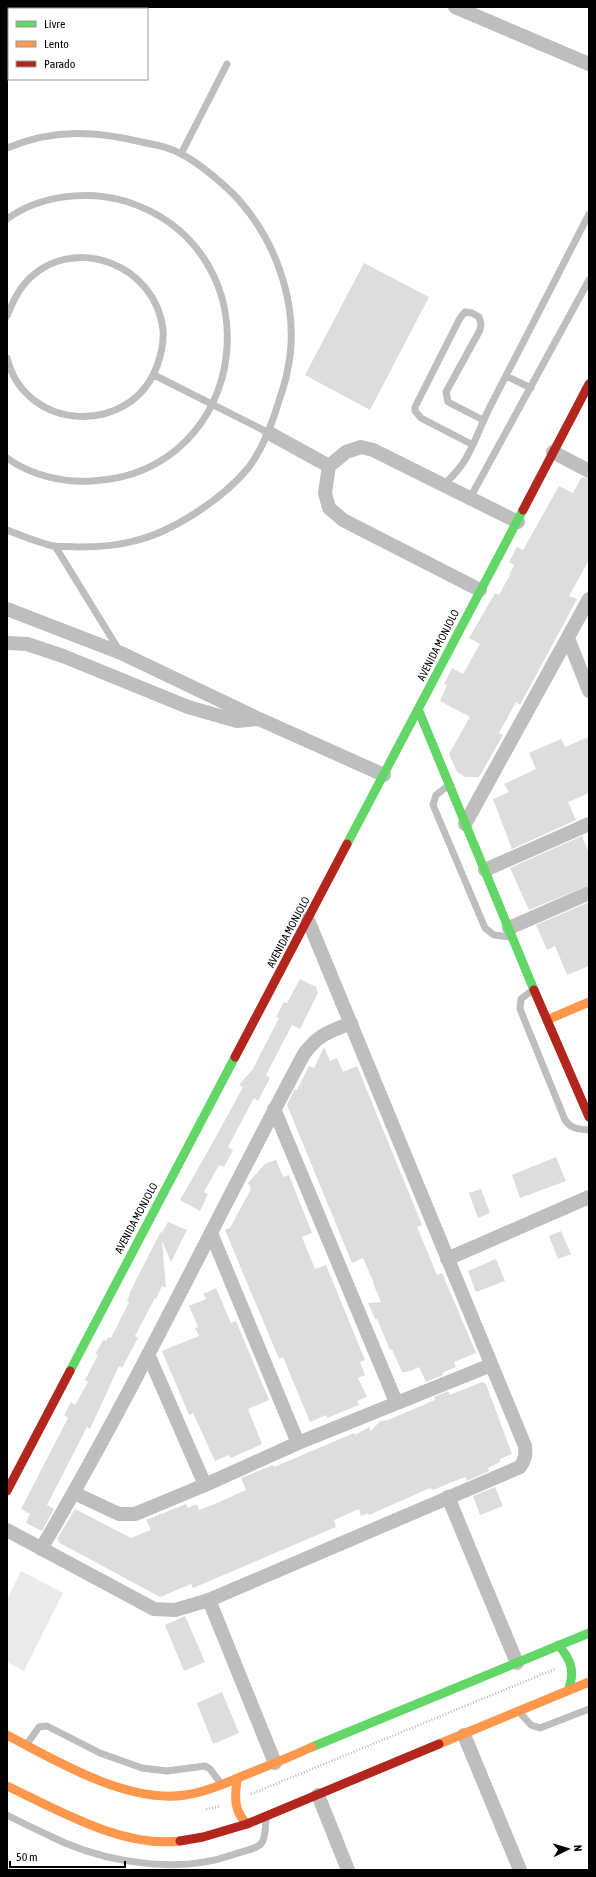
<svg xmlns="http://www.w3.org/2000/svg" width="596" height="1877" font-family="'Asap Condensed',sans-serif">
  <style>
    .green { fill: #eaeaea }
    .building { fill: #ddd }
    .lines { fill: none; stroke-linecap: round; stroke-linejoin: round }
    .path { stroke: #b8b8b8; stroke-width: 2.5; stroke-dasharray: 1 2; stroke-linecap: butt }
    .lane { stroke: #bebebe; stroke-width: 7 }
    .street { stroke: #bebebe; stroke-width: 14 }
    .fast { stroke: #63d668; stroke-width: 9 }
    .slow { stroke: #ff974d; stroke-width: 9 }
    .jam { stroke: #b3261e; stroke-width: 9 }
    .labels { text-anchor: middle; stroke-width: 3.5; stroke-linejoin: round; paint-order: stroke }
    .street-label { font-size: 11px; fill: #000; stroke: #fff }
  </style>
  <rect width="100%" height="100%" fill="#fff"/>
  <path class="green" d="M 21,1571 L 63,1593 L 24,1671 L 7,1662 L 7,1599 Z"/>
  <path class="building" d="M 364,263 L 429,297 L 370,410 L 305,375 Z
    M 582,477 L 589,479 L 589,560 L 569,596 L 577,599 L 520,705 L 516,702 L 499,733 L 503,735 L 479,777 L 465,777 L 457,772 L 449,754 L 470,717 L 440,701 L 447,685 L 444,684 L 452,668 L 463,674 L 480,644 L 469,638 L 495,593 L 499,595 L 511,573 L 510,573 L 514,565 L 509,562 L 517,547 L 523,550 L 559,486 L 573,493 Z
    M 589,737 L 589,793 L 568,802 L 576,820 L 512,849 L 493,799 L 509,792 L 504,784 L 536,769 L 529,753 L 561,739 L 565,747 Z
    M 582,836 L 589,853 L 589,885 L 529,910 L 510,868 Z
    M 589,902 L 589,966 L 567,975 L 555,946 L 547,950 L 536,925 Z
    M 300,979 L 316,987 L 318,993 L 300,1029 L 292,1025 L 266,1075 L 270,1078 L 258,1101 L 254,1098 L 228,1147 L 233,1150 L 224,1167 L 219,1165 L 204,1192 L 208,1194 L 200,1211 L 180,1200 L 213,1142 L 243,1087 L 239,1085 L 253,1069 L 263,1049 L 279,1018 L 276,1017 L 284,1002 L 287,1003 Z
    M 324,1047 L 330,1061 L 337,1058 L 343,1072 L 357,1066 L 422,1225 L 417,1227 L 437,1275 L 442,1273 L 476,1353 L 454,1362 L 456,1367 L 442,1373 L 443,1375 L 426,1382 L 419,1367 L 411,1371 L 402,1372 L 392,1349 L 390,1350 L 377,1319 L 375,1319 L 368,1303 L 381,1302 L 373,1283 L 374,1283 L 363,1258 L 352,1263 L 287,1105 L 294,1090 L 297,1090 L 309,1066 L 314,1068 Z
    M 556,1157 L 566,1181 L 520,1198 L 512,1175 Z
    M 276,1160 L 283,1177 L 289,1175 L 312,1233 L 302,1237 L 315,1269 L 326,1265 L 365,1360 L 360,1362 L 365,1375 L 358,1378 L 367,1397 L 357,1401 L 359,1405 L 327,1418 L 326,1415 L 310,1422 L 283,1357 L 279,1359 L 225,1230 L 230,1228 L 251,1189 L 248,1183 L 265,1164 Z
    M 481,1189 L 490,1213 L 478,1218 L 469,1193 Z
    M 168,1222 L 187,1230 L 171,1262 L 162,1241 L 166,1288 L 162,1286 L 156,1299 L 155,1298 L 135,1336 L 138,1338 L 122,1368 L 119,1366 L 90,1429 L 87,1427 L 65,1470 L 47,1505 L 54,1509 L 42,1531 L 26,1523 L 30,1514 L 21,1509 L 68,1418 L 64,1415 L 71,1402 L 75,1405 L 88,1382 L 85,1380 L 98,1355 L 95,1354 L 104,1339 L 106,1341 L 108,1337 L 111,1338 L 129,1302 L 127,1301 L 130,1294 L 129,1294 L 161,1231 L 161,1234 Z
    M 561,1231 L 571,1254 L 558,1259 L 549,1236 Z
    M 496,1259 L 505,1281 L 476,1292 L 468,1271 Z
    M 216,1288 L 231,1323 L 236,1321 L 269,1400 L 248,1409 L 262,1444 L 231,1458 L 229,1455 L 215,1461 L 193,1413 L 189,1415 L 162,1351 L 199,1336 L 195,1328 L 198,1327 L 189,1306 L 206,1299 L 203,1294 Z
    M 482,1382 L 486,1384 L 512,1454 L 500,1459 L 500,1462 L 488,1468 L 489,1471 L 467,1481 L 465,1477 L 433,1490 L 430,1488 L 369,1515 L 368,1513 L 361,1516 L 359,1509 L 334,1520 L 336,1527 L 193,1588 L 191,1584 L 160,1597 L 58,1542 L 59,1540 L 57,1539 L 75,1509 L 131,1538 L 151,1530 L 146,1520 L 186,1504 L 188,1508 L 197,1504 L 199,1510 L 215,1504 L 246,1490 L 241,1478 L 273,1465 L 274,1467 L 354,1433 L 355,1435 L 369,1427 L 371,1431 L 380,1421 L 388,1420 L 435,1400 L 434,1397 L 448,1391 L 450,1395 Z
    M 495,1487 L 503,1506 L 480,1515 L 473,1496 Z
    M 185,1616 L 205,1662 L 184,1671 L 165,1625 Z
    M 222,1692 L 239,1733 L 213,1744 L 197,1703 Z"/>
  <g class="lines">
    <path class="path" d="M 251,1794 L 555,1669
      M 206,1809 L 220,1806"/>
    <path class="lane" d="M 7,148 C 54,128 98,131 146,143 C 158,145 171,148 181,154 C 198,162 225,185 238,199 C 279,245 301,312 287,373 C 285,384 281,394 278,404 C 271,427 263,448 249,467 C 224,498 173,532 134,541 C 116,546 96,547 78,547 C 70,546 61,547 53,546 C 37,542 22,536 7,530
      M 181,154 L 227,64
      M 7,219 C 40,195 87,190 125,201 C 279,249 252,473 92,481 C 63,483 30,475 7,458
      M 7,316 C 12,304 17,292 26,282 C 72,232 156,264 163,330 C 164,343 161,355 157,366 C 131,437 25,432 7,358
      M 154,375 L 269,433
      M 506,376 L 531,388
      M 473,445 L 421,418 L 415,411 L 415,407 L 460,318 L 465,312 L 472,313 L 479,317 L 481,324 L 480,330 L 446,392 L 448,402 L 483,420
      M 443,485 C 472,461 475,435 492,403 C 525,340 557,277 589,214
      M 470,498 L 589,280
      M 55,546 L 119,650
      M 449,785 L 436,795 L 433,805 L 485,928 L 494,935 L 510,937
      M 534,989 L 521,999 L 520,1009 L 565,1120 C 571,1129 579,1129 589,1130
      M 519,1712 L 531,1725 L 540,1728 L 589,1709
      M 27,1744 L 39,1727 L 47,1726 L 100,1753 L 142,1768 L 167,1771 L 205,1766 L 210,1769 L 222,1785
      M 7,1815 C 26,1825 46,1834 65,1843 C 115,1864 181,1873 232,1855 C 261,1845 265,1851 266,1818"/>
    <path class="street" d="M 455,7 L 589,64
      M 269,433 L 329,466
      M 553,452 L 589,471
      M 480,590 L 343,520 L 329,508 L 325,493 L 329,466 L 346,452 L 361,447 L 373,450 L 518,522
      M 7,609 L 121,653 L 259,719 L 384,775
      M 568,638 L 589,691
      M 7,643 L 27,644 L 63,656 L 188,707 L 237,721 L 257,719
      M 465,824 L 589,599
      M 485,870 L 589,824
      M 509,928 L 589,893
      M 274,1109 L 396,1402
      M 211,1233 L 298,1443
      M 447,1259 L 589,1197
      M 148,1354 L 205,1485
      M 74,1493 L 119,1514 L 135,1514 L 205,1485 L 298,1443 L 491,1365
      M 448,1497 L 517,1663
      M 7,1530 L 154,1609 L 175,1610 L 209,1600 L 520,1467 C 525,1460 526,1455 525,1446 L 308,920
      M 41,1549 C 136,1388 216,1218 304,1054 C 319,1034 329,1032 351,1023
      M 209,1600 L 275,1763
      M 464,1735 L 520,1870
      M 318,1795 L 348,1870"/>
    <path class="fast" d="M 418,709 L 534,990
      M 347,844 L 523,510
      M 70,1371 L 235,1057
      M 558,1645 C 572,1660 575,1672 568,1691
      M 312,1747 L 589,1633"/>
    <path class="slow" d="M 547,1020 L 589,1002
      M 7,1735 C 56,1761 128,1804 185,1795 C 206,1792 226,1783 245,1775 C 268,1766 290,1757 312,1747
      M 439,1744 L 589,1682
      M 237,1779 C 235,1797 233,1810 247,1824
      M 7,1786 C 58,1810 122,1848 180,1841"/>
    <path class="jam" d="M 523,510 L 589,384
      M 534,990 L 589,1117
      M 235,1057 L 347,844
      M 7,1491 L 70,1371
      M 180,1841 L 203,1837 L 247,1824 L 439,1744"/>
  </g>
  <g class="labels">
    <g class="street-label">
      <text transform="translate(438 645) rotate(-63)" y="4">AVENIDA MONJOLO</text>
      <text transform="translate(288 932) rotate(-62)" y="4">AVENIDA MONJOLO</text>
      <text transform="translate(136 1218) rotate(-62)" y="4">AVENIDA MONJOLO</text>
    </g>
  </g>
  <rect width="596" height="1877" fill="none" stroke="#000000" stroke-width="16"/>
  <rect x="8" y="8" width="140" height="72" fill="#ffffff" stroke="#999999"/>
  <rect x="16" y="21" width="20" height="6" fill="#63d668" stroke="#999999"/>
  <text x="44" y="28" font-size="12" fill="#000000">Livre</text>
  <rect x="16" y="41" width="20" height="6" fill="#ff974d" stroke="#999999"/>
  <text x="44" y="48" font-size="12" fill="#000000">Lento</text>
  <rect x="16" y="61" width="20" height="6" fill="#b3261e" stroke="#999999"/>
  <text x="44" y="68" font-size="12" fill="#000000">Parado</text>
  <g transform="translate(568 1849) rotate(85)" stroke="#ffffff" stroke-width="3" paint-order="stroke">
  <path d="M0-3L7 15L0 10L-7 15Z" fill="#000000"/>
  <text y="-6" font-size="11" font-weight="bold" text-anchor="middle" fill="#000000">N</text>
  </g>
  <path d="M10 1861v6h115v-6" fill="none" stroke="#000000" stroke-width="2"/>
  <text x="16" y="1861" font-size="12" fill="#000000" stroke="#ffffff" stroke-width="3" paint-order="stroke">50 m</text>
</svg>
